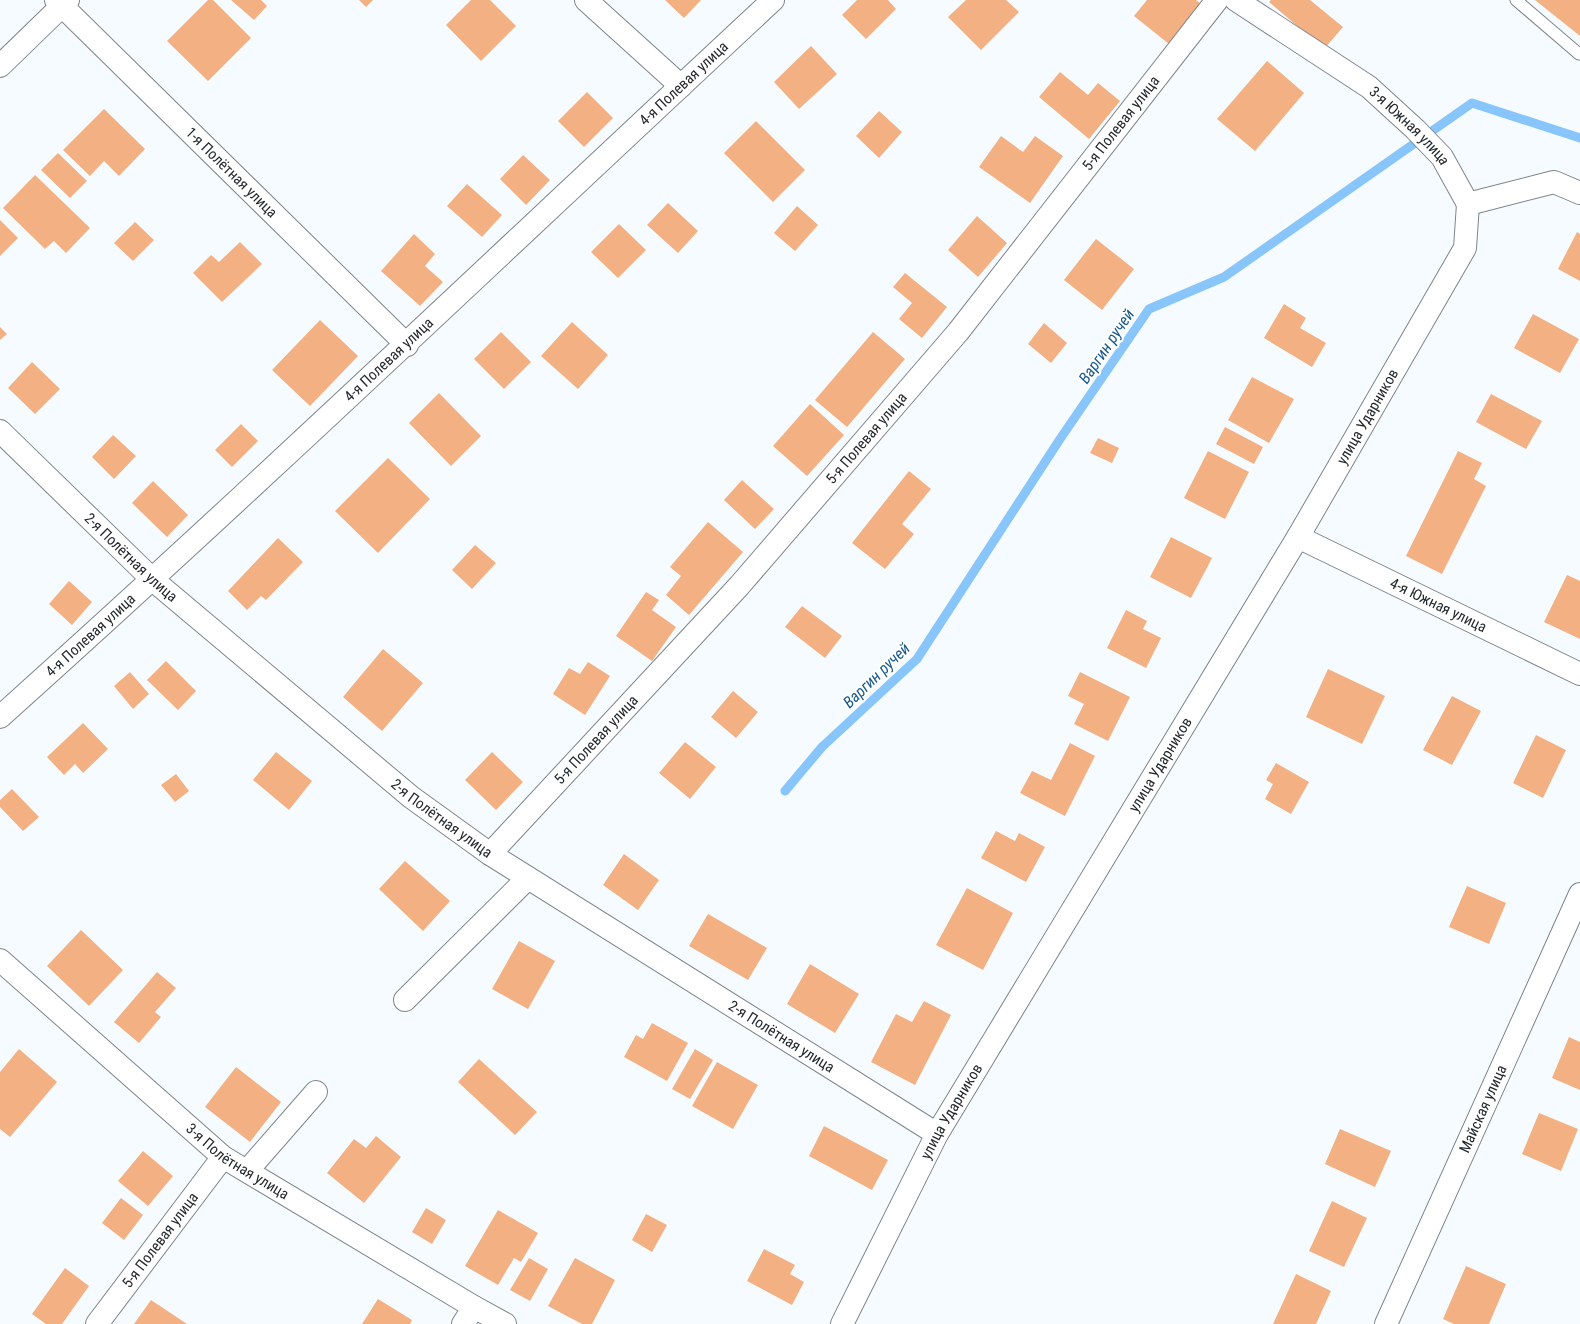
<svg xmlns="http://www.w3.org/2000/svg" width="1580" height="1324" font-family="'Roboto Condensed',sans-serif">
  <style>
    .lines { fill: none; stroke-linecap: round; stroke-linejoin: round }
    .stream { stroke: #88c5fa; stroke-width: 9 }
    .building { fill: #f3b082 }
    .lane-casing { stroke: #7e858b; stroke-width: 13 }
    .street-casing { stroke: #7e858b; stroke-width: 24 }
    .lane { stroke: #fff; stroke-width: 11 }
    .street { stroke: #fff; stroke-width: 22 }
    .labels { text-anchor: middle; stroke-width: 4; stroke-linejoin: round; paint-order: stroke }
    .street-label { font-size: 15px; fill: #26292c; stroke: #fff }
    .water-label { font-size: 16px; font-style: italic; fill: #17598b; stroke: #fff }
  </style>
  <rect width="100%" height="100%" fill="#f6fbff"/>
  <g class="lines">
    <path class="stream" d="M 785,791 L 822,747 L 917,659 L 1060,439 L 1149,309 L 1224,277 L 1472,103 L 1580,138"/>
  </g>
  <path class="building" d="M 208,0 L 213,0 L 251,38 L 208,81 L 167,41 Z
    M 231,0 L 261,0 L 267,6 L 254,20 Z
    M 359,0 L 373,0 L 366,7 Z
    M 471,0 L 490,0 L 516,26 L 481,61 L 446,25 Z
    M 665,0 L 701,0 L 684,18 Z
    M 857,0 L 888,0 L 896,9 L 866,39 L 842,15 Z
    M 966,0 L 1006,0 L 1019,12 L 981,50 L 948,17 Z
    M 1147,0 L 1196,0 L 1201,4 L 1169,44 L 1134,16 Z
    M 1271,0 L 1310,0 L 1343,27 L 1324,49 L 1269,2 Z
    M 1535,0 L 1580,0 L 1580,36 Z
    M 811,46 L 837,74 L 799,109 L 774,82 Z
    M 1267,61 L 1304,93 L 1255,151 L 1217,119 Z
    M 1060,72 L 1088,95 L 1098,83 L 1120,101 L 1089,139 L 1039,97 Z
    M 587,92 L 613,118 L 584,147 L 558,121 Z
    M 104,109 L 145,149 L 119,176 L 104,161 L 90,176 L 63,150 Z
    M 879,111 L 902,132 L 879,158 L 856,136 Z
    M 756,121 L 805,170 L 773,202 L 724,153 Z
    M 1001,136 L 1023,152 L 1035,136 L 1063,156 L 1030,203 L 979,167 Z
    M 58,153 L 87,181 L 70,198 L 41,170 Z
    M 523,155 L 550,180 L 526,205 L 500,179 Z
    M 35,175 L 90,228 L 66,253 L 54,241 L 45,249 L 3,208 Z
    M 467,184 L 502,215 L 482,237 L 447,206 Z
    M 668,203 L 698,231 L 678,253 L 647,225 Z
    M 797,206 L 818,225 L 795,251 L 774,233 Z
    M 977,216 L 1007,243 L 978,277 L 948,250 Z
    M 0,220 L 18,238 L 0,256 Z
    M 135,222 L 154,240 L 133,261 L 114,243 Z
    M 619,224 L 646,250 L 618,278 L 591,252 Z
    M 1577,232 L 1580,234 L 1580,281 L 1558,269 Z
    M 414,234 L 435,254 L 425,266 L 443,282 L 420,306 L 381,271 Z
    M 1096,239 L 1134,269 L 1102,310 L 1064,280 Z
    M 240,242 L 262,264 L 222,302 L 193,273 L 211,255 L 219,262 Z
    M 905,273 L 947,307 L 922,338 L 899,319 L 912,303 L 893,287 Z
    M 1284,304 L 1306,318 L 1300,328 L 1326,343 L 1312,367 L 1264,338 Z
    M 1533,314 L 1579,339 L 1560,373 L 1514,348 Z
    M 320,320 L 358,356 L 310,406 L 272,370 Z
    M 572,322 L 608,355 L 578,389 L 541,356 Z
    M 1044,323 L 1067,343 L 1051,363 L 1028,344 Z
    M 0,327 L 7,334 L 0,340 Z
    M 501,332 L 531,362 L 504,389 L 474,359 Z
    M 873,332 L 905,359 L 847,427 L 815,400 Z
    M 32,362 L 60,389 L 35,414 L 8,388 Z
    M 1252,377 L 1294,399 L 1269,443 L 1228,420 Z
    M 439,393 L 481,436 L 451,466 L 409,423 Z
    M 1491,394 L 1542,421 L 1526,449 L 1476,422 Z
    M 810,404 L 844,435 L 807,476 L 773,446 Z
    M 241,424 L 258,441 L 232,467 L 215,450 Z
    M 1225,427 L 1263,447 L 1254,464 L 1216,444 Z
    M 113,435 L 136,456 L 114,479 L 92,457 Z
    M 1098,438 L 1119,448 L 1112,463 L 1090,453 Z
    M 1208,451 L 1249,472 L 1225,519 L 1184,498 Z
    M 1458,451 L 1482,463 L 1474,479 L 1486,486 L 1442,574 L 1406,556 Z
    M 388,458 L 430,499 L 378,553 L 335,511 Z
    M 909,471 L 931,489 L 902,524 L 914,534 L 885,569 L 852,543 Z
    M 742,480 L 774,509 L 755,529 L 724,500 Z
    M 153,481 L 188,515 L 167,537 L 132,503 Z
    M 708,522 L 743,552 L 689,615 L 666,595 L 681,576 L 670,567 Z
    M 1171,537 L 1212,558 L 1191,598 L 1150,577 Z
    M 278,538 L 303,562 L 266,600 L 261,596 L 247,610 L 228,591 Z
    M 475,545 L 496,563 L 472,589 L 452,570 Z
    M 1567,575 L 1580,581 L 1580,639 L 1544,622 Z
    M 69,581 L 92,602 L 72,625 L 49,604 Z
    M 646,592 L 659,600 L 652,610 L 676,627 L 652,661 L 616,636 Z
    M 802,606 L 842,636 L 825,658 L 785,627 Z
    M 1126,610 L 1147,621 L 1143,629 L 1161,638 L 1146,668 L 1107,648 Z
    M 383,649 L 423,683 L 382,731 L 343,697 Z
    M 166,661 L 196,691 L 178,710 L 147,680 Z
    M 588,662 L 610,676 L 585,715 L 553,694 L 569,668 L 580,674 Z
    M 1328,669 L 1385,696 L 1362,744 L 1306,717 Z
    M 130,672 L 149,694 L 133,709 L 114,686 Z
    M 1080,672 L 1130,697 L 1108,741 L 1074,724 L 1084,704 L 1068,696 Z
    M 733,691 L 758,712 L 736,738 L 711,717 Z
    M 1452,696 L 1481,711 L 1452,765 L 1423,750 Z
    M 83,723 L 108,749 L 83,773 L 75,764 L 64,775 L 47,757 Z
    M 1536,735 L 1566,750 L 1543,798 L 1513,783 Z
    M 685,742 L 716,767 L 690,799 L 659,773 Z
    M 1070,743 L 1095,756 L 1065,816 L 1020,793 L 1032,771 L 1051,780 Z
    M 276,752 L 312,781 L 289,810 L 253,780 Z
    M 492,752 L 523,782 L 496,810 L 465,780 Z
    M 1276,763 L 1309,782 L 1291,814 L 1265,799 L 1273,784 L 1266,780 Z
    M 176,774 L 189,791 L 175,802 L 161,785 Z
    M 12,789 L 39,817 L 23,831 L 0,807 L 0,800 Z
    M 996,831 L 1015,841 L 1019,833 L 1045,847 L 1026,882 L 981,858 Z
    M 624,854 L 659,880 L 638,910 L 603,885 Z
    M 405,861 L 450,901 L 423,931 L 379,889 Z
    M 1467,886 L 1506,903 L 1489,944 L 1449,927 Z
    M 967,888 L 1013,913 L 983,970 L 936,945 Z
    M 708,914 L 767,948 L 748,980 L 689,946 Z
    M 81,930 L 123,970 L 89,1006 L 47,966 Z
    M 519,941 L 555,961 L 528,1009 L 492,989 Z
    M 810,964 L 859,994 L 835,1033 L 787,1004 Z
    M 157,972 L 176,988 L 155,1012 L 161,1017 L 139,1043 L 114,1022 Z
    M 924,1001 L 951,1015 L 915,1085 L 871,1062 L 896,1014 L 912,1022 Z
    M 652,1023 L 688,1043 L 667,1081 L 624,1057 L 636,1035 L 643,1039 Z
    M 1569,1037 L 1580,1042 L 1580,1090 L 1552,1078 Z
    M 19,1049 L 57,1082 L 10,1137 L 0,1129 L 0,1072 Z
    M 695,1049 L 713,1060 L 690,1099 L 672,1089 Z
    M 479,1059 L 537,1112 L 515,1135 L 458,1082 Z
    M 717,1062 L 758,1085 L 733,1129 L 692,1106 Z
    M 236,1067 L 281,1102 L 250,1142 L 205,1107 Z
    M 1539,1113 L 1578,1129 L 1561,1171 L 1522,1154 Z
    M 824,1126 L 888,1160 L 872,1190 L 809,1156 Z
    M 1340,1129 L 1391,1151 L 1375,1187 L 1325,1164 Z
    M 376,1136 L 401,1157 L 364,1203 L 327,1173 L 354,1139 L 366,1148 Z
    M 143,1151 L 173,1176 L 148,1206 L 118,1181 Z
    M 121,1198 L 143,1215 L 124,1240 L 102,1223 Z
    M 1332,1201 L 1367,1218 L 1344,1267 L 1309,1251 Z
    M 426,1208 L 446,1220 L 432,1244 L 412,1232 Z
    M 498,1210 L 538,1233 L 521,1262 L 514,1258 L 498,1285 L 465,1266 Z
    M 646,1214 L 667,1225 L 652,1252 L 632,1240 Z
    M 764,1249 L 795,1265 L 790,1274 L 804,1282 L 792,1305 L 747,1281 Z
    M 529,1258 L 548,1269 L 530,1301 L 510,1290 Z
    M 575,1258 L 615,1280 L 592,1324 L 582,1324 L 548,1306 Z
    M 1466,1266 L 1506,1284 L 1489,1324 L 1454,1324 L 1443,1319 Z
    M 65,1268 L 89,1286 L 62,1324 L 46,1324 L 32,1314 Z
    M 1296,1274 L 1331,1291 L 1316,1324 L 1273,1324 Z
    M 378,1299 L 412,1320 L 410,1324 L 362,1324 Z
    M 151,1300 L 187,1324 L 134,1324 Z"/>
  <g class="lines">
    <g class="lane-casing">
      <path id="lane" d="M 1516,0 L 1579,54"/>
    </g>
    <g class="street-casing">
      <g id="street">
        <path id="s1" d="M 56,0 L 407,345"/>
        <path d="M 586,0 L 681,86"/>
        <path id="s2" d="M 1236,0 L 1369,87 L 1415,129 L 1442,157 L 1468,204"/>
        <path d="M 0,66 L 68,0"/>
        <path d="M 1468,204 L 1554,182 L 1580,193"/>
        <path id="s3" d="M 0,431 L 153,580 L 411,797 L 490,854 L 937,1134"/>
        <path id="s4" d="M 1298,537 L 1580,674"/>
        <path id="s5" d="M 0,717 C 262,482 516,239 773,0"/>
        <path id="s6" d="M 490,854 L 739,586 L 958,332 L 1217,0"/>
        <path id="s7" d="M 0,960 L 223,1157 L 474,1307 L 505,1324"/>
        <path d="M 405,1000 L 528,878"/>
        <path d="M 247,1171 L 316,1092"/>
        <path id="s8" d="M 97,1324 L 223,1157"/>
        <path d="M 463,1324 L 474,1307"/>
        <path id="s9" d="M 842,1324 L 937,1134 L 1298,537 L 1465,248 L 1468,204"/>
        <path id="s10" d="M 1386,1324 L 1580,894"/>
      </g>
    </g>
    <use href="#lane" class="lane"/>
    <use href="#street" class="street"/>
  </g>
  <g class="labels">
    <g class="street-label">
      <text dy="5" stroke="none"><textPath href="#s5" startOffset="932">4-я Полевая улица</textPath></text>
      <text dy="5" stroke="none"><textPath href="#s6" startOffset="966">5-я Полевая улица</textPath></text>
      <text dy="5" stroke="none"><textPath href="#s2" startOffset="215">3-я Южная улица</textPath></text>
      <text dy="5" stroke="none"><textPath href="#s1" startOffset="246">1-я Полётная улица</textPath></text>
      <text dy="5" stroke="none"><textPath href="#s5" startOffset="528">4-я Полевая улица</textPath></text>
      <text dy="5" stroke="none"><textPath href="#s9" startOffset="1049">улица Ударников</textPath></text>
      <text dy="5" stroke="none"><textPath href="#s6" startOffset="561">5-я Полевая улица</textPath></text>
      <text dy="5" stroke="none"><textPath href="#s3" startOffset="182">2-я Полётная улица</textPath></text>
      <text dy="5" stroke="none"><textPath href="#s4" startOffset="156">4-я Южная улица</textPath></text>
      <text dy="5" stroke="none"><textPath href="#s5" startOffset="122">4-я Полевая улица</textPath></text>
      <text dy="5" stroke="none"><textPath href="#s6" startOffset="156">5-я Полевая улица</textPath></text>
      <text dy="5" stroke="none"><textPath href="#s9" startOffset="644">улица Ударников</textPath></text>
      <text dy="5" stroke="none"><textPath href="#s3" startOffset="588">2-я Полётная улица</textPath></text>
      <text dy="5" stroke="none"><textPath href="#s3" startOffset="992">2-я Полётная улица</textPath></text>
      <text dy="5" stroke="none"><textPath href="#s10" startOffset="236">Майская улица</textPath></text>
      <text dy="5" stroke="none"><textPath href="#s9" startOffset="239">улица Ударников</textPath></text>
      <text dy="5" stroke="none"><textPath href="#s7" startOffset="312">3-я Полётная улица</textPath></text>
      <text dy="5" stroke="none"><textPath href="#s8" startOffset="105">5-я Полевая улица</textPath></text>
    </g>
    <g class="water-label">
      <text transform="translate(1106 346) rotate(-56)" y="6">Варгин ручей</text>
      <text transform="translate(876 675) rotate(-44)" y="6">Варгин ручей</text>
    </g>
  </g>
</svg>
